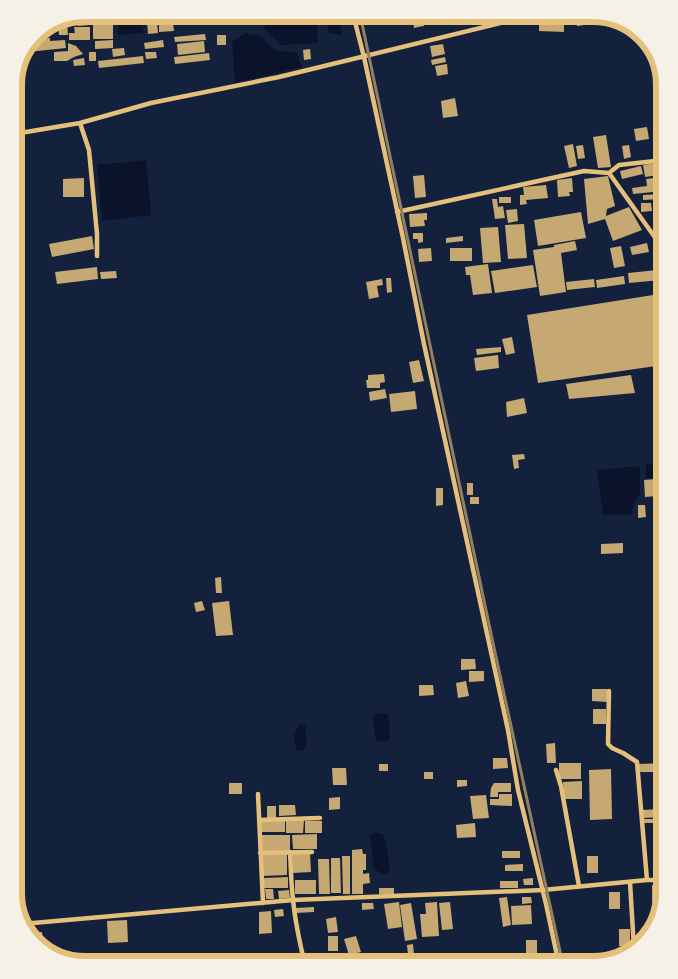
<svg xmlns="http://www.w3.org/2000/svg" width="678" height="979" font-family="'Alegreya Sans',sans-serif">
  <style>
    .water { fill: #0b132b }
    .building { fill: #c6a872 }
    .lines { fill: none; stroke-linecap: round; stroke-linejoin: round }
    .minor { stroke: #e5c07b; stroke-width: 4.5 }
    .rail { stroke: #918062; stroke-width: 3 }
    .rim { fill: none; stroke: #e5c07b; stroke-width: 6 }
  </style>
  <rect width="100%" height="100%" fill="#14213d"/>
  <path class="water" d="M 119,14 L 142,14 L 144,33 L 118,35 Z
    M 217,14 L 252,14 L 253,22 L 218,25 Z
    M 264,14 L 317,14 L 318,43 L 281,45 L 264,29 Z
    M 325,14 L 339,14 L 342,35 L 329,33 Z
    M 245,33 L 261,36 L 274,50 L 297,53 L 302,67 L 235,83 L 232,42 Z
    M 146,160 L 151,215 L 102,221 L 97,165 Z
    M 656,463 L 664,463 L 664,494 L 658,495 L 657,478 L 646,478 L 646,464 Z
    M 640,466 L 640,494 L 634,503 L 632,514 L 603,515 L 597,470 Z
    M 375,713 L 388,714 L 390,729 L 389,740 L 383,742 L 376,741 L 373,718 Z
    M 300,724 L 305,725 C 306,733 308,743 304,750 L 297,750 C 292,740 294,733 300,724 Z
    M 375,833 L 382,834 L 384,837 L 386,844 L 390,869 L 387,874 L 384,875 L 374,869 L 370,835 Z"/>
  <path class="building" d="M 86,14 L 90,14 L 91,25 L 78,26 L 78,17 Z
    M 93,14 L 113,14 L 113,39 L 93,39 Z
    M 155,14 L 175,14 L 175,18 L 155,19 Z
    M 412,14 L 423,14 L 424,26 L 414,28 Z
    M 539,14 L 564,14 L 564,32 L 539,31 Z
    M 575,14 L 591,14 L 592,24 L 577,26 Z
    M 157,20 L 158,33 L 148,34 L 147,21 Z
    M 67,21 L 68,35 L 59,35 L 58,24 Z
    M 173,23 L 174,31 L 159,32 L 159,24 Z
    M 57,25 L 57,31 L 51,31 L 52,33 L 44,34 L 44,30 Z
    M 74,27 L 90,27 L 90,40 L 69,40 L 69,33 L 75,33 Z
    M 205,34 L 206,40 L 175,42 L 174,37 Z
    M 217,35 L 226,35 L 226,45 L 217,45 Z
    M 50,38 L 50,41 L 65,40 L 66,48 L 28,52 L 35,39 Z
    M 113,40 L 113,48 L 95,49 L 95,41 Z
    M 163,40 L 164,47 L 145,49 L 144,43 Z
    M 204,41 L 205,52 L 178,55 L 177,44 Z
    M 68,43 L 76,46 L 83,54 L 74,57 L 67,61 L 54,61 L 54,52 L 68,51 Z
    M 443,44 L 445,54 L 432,57 L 430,46 Z
    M 124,48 L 125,55 L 113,57 L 112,49 Z
    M 310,49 L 311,59 L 304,60 L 303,50 Z
    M 89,52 L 96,52 L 96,61 L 89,61 Z
    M 145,52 L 156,52 L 157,58 L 146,59 Z
    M 209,53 L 210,60 L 175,64 L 174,57 Z
    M 143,56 L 144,63 L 99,68 L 98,61 Z
    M 445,57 L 446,62 L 432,65 L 431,60 Z
    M 84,58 L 85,65 L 74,66 L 73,60 Z
    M 447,64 L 448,74 L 437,76 L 435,66 Z
    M 455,98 L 458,116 L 443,118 L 441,101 Z
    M 647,127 L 649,139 L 636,141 L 634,129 Z
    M 606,135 L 611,167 L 598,168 L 593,137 Z
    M 664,142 L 664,153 L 656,155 L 654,144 Z
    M 573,144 L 577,166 L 569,168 L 564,146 Z
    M 583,145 L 585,158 L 578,159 L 576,146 Z
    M 629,145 L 631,157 L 624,159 L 622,146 Z
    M 658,162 L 664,162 L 664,175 L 659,175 Z
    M 656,163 L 658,175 L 645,177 L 643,165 Z
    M 641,166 L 643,174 L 622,179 L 620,171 Z
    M 424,175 L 426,197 L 415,198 L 413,176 Z
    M 608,176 L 615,206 L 607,209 L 606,216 L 629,207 L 642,230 L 613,241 L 605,219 L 588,224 L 584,179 Z
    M 662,177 L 663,191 L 633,194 L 632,188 L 647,186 L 646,179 Z
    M 84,178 L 84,197 L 63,197 L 63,179 Z
    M 572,178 L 573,192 L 569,192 L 570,196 L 558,197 L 557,180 Z
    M 546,185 L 548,198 L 526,200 L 527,204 L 520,205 L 520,195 L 524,195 L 523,187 Z
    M 661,194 L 661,199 L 643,200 L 643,195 Z
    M 499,197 L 511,197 L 511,203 L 499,203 Z
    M 492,199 L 497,199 L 498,207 L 503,206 L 505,218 L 495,219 Z
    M 641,203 L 651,203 L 652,211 L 641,212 Z
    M 517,209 L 518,221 L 508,223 L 506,210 Z
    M 581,212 L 586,238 L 538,246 L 534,220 Z
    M 427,213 L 427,220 L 424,220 L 425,226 L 410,227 L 409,214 Z
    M 524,224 L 527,258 L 508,259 L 505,225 Z
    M 498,227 L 501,262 L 483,263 L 480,228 Z
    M 413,233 L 423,233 L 423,242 L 418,243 L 418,239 L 413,239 Z
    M 92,236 L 94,249 L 52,257 L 49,244 Z
    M 463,236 L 463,241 L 446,243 L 446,238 Z
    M 575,241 L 577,250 L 561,253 L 566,292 L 540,296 L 533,250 L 554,247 L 554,245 Z
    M 647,243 L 649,252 L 632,255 L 630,247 Z
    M 621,246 L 625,266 L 614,268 L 610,248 Z
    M 431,248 L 432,261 L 419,262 L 418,249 Z
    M 450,248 L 472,248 L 472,261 L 450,261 Z
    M 488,264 L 492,293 L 473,295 L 470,275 L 466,275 L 465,267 Z
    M 533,265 L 537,287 L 495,293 L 491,271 Z
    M 664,265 L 664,271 L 660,272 L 661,280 L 629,283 L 628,273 L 657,270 L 657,266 Z
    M 97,267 L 98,279 L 57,284 L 55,272 Z
    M 116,271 L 117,278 L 101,279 L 100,272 Z
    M 624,276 L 625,284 L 597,288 L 596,280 Z
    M 386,278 L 391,278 L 392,292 L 387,293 Z
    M 382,279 L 383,285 L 377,286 L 379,297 L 369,299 L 366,282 Z
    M 594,279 L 595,287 L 567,290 L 566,282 Z
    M 653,295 L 663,365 L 538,383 L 527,315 Z
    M 512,337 L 515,353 L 506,355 L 502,339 Z
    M 501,347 L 501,352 L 477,355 L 476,349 Z
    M 498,355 L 499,368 L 476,371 L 474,358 Z
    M 419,360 L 424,381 L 413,383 L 409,362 Z
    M 384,374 L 385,382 L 380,383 L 380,388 L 367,388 L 366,380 L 368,380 L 368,375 Z
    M 631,375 L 635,393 L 569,399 L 566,384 Z
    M 385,389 L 387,398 L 370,401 L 369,392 Z
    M 415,391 L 417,409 L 391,412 L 389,394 Z
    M 524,398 L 527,413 L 507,417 L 506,402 Z
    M 524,454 L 525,459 L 518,460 L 519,468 L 514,469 L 512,455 Z
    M 656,479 L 657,496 L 645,497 L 644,480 Z
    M 467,483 L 473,483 L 473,495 L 467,495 Z
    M 436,488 L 443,488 L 443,505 L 436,506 Z
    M 470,497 L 479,497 L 479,504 L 470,504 Z
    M 638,505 L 645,505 L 646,517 L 638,518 Z
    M 623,543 L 623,553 L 601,554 L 601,544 Z
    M 221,577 L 222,593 L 216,593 L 215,578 Z
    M 202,601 L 205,610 L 196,612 L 194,603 Z
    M 229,601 L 233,635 L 216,636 L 212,603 Z
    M 461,659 L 475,659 L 476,669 L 461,670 Z
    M 469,671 L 484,671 L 484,681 L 469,682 Z
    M 466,681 L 469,696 L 458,698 L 456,683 Z
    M 419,685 L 433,685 L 434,695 L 419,696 Z
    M 592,689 L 607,689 L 607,702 L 592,701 Z
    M 593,709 L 606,709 L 606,724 L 593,724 Z
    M 555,743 L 556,763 L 547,763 L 546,744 Z
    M 493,758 L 507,758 L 508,768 L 493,769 Z
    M 559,763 L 581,763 L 581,779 L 559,779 Z
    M 664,763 L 664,772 L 638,772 L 638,764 Z
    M 379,764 L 388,764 L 388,771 L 379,771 Z
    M 332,768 L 346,768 L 347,785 L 333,785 Z
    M 611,769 L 612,819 L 590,820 L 589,770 Z
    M 424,772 L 433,772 L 433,779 L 424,779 Z
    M 457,780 L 467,780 L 467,786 L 457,787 Z
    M 582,781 L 582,799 L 564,799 L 563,782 Z
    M 229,783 L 242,783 L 242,794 L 229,794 Z
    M 494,783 L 511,783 L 511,792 L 498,792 L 498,797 L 490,797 L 491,788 Z
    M 499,794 L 512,794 L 512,806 L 490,805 L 490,799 L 499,799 Z
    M 486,795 L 489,818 L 473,819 L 470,796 Z
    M 340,797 L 340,809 L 329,810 L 329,798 Z
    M 279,805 L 295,805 L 296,815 L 279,816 Z
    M 267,806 L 276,806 L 276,818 L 267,818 Z
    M 664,809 L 664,817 L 643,818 L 642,810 Z
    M 644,819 L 664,819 L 664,823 L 644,823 Z
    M 286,820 L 304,820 L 303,833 L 286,833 Z
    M 260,821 L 285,821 L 285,832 L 260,832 Z
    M 305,821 L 322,821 L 322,833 L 305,833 Z
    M 475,823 L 476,837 L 457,838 L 456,825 Z
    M 317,834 L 317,849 L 293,849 L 292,835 Z
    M 261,835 L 290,835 L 290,851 L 262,851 Z
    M 362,849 L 363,854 L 366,854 L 366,870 L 363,870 L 363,874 L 369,873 L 370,883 L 363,884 L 363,894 L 352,894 L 352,850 Z
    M 502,851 L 520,851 L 520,858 L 502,858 Z
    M 310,853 L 311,872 L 293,873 L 292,854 Z
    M 287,854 L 287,875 L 263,876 L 262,855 Z
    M 342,856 L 350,856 L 350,894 L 343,894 Z
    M 587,856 L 598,856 L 598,873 L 587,873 Z
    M 331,858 L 340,858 L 341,893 L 331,893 Z
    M 318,859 L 329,859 L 330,894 L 319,894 Z
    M 523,864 L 523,871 L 505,871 L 505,865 Z
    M 288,877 L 288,888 L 264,888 L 264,878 Z
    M 533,878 L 533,885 L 524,885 L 523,879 Z
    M 295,880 L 316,880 L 316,894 L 295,894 Z
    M 500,881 L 518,881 L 518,888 L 500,888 Z
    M 652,885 L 662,885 L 662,902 L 652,902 Z
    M 379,888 L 394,888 L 394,894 L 379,894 Z
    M 265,889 L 273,889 L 274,899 L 266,899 Z
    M 289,890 L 290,898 L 279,899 L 278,891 Z
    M 609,892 L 620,892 L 620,909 L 609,909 Z
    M 507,897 L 511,925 L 503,927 L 499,898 Z
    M 522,897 L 531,897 L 532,903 L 522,904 Z
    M 399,902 L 402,927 L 388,929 L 384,904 Z
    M 437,902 L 439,936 L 422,937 L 420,914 L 426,914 L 425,903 Z
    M 450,902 L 453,929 L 442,930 L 439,903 Z
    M 362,903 L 373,903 L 374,909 L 362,910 Z
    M 411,903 L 417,939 L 405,941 L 400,905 Z
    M 531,905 L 532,924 L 512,925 L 511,906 Z
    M 314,907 L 314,912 L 296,913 L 296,908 Z
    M 283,909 L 284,916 L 275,917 L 274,910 Z
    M 271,911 L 272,933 L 259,934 L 259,912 Z
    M 336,917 L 338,932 L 328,933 L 326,919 Z
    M 127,920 L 128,942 L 108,943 L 107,921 Z
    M 619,929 L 630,929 L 630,946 L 619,946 Z
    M 42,932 L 44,949 L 42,949 L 27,933 Z
    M 328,936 L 338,936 L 338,951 L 328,951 Z
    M 356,936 L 361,952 L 349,955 L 344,939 Z
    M 526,940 L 537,940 L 537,958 L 526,958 Z
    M 413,944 L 415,965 L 409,965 L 407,945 Z
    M 604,952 L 632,952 L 628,956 L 604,962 Z
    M 425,953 L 426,964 L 418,965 L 417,954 Z
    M 299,956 L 302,965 L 289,965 L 287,959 Z"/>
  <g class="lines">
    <path class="minor" d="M 353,14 L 364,57 L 403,238 L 424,344 L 508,730 L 518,790 L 546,904 L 559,965
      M 80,123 L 89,150 L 97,234 L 97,256
      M 14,134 L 80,123 L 151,103 L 279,77 L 513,20 L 523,14
      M 609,173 L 619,165 L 664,160
      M 397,212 L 584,171 L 609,173 L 659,243 L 664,243
      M 609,691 L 608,744 L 612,748 L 623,753 L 637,762 L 647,880
      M 556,770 L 561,786 L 579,886
      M 258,794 L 263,903
      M 259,820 L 320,818
      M 290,852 C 291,868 291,884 293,899 C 295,922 300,944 305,965
      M 260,853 L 312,852
      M 630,882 L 634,949
      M 22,924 L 293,900 L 543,890 L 647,880 L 664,880"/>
    <path class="rail" d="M 360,14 L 493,643 L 563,965"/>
  </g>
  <path d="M0 0H678V979H0ZM85 22H593A63 63 0 0 1 656 85V893A63 63 0 0 1 593 956H85A63 63 0 0 1 22 893V85A63 63 0 0 1 85 22Z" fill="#f6f1e7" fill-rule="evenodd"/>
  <path class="rim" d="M85 22H593A63 63 0 0 1 656 85V893A63 63 0 0 1 593 956H85A63 63 0 0 1 22 893V85A63 63 0 0 1 85 22Z"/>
</svg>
